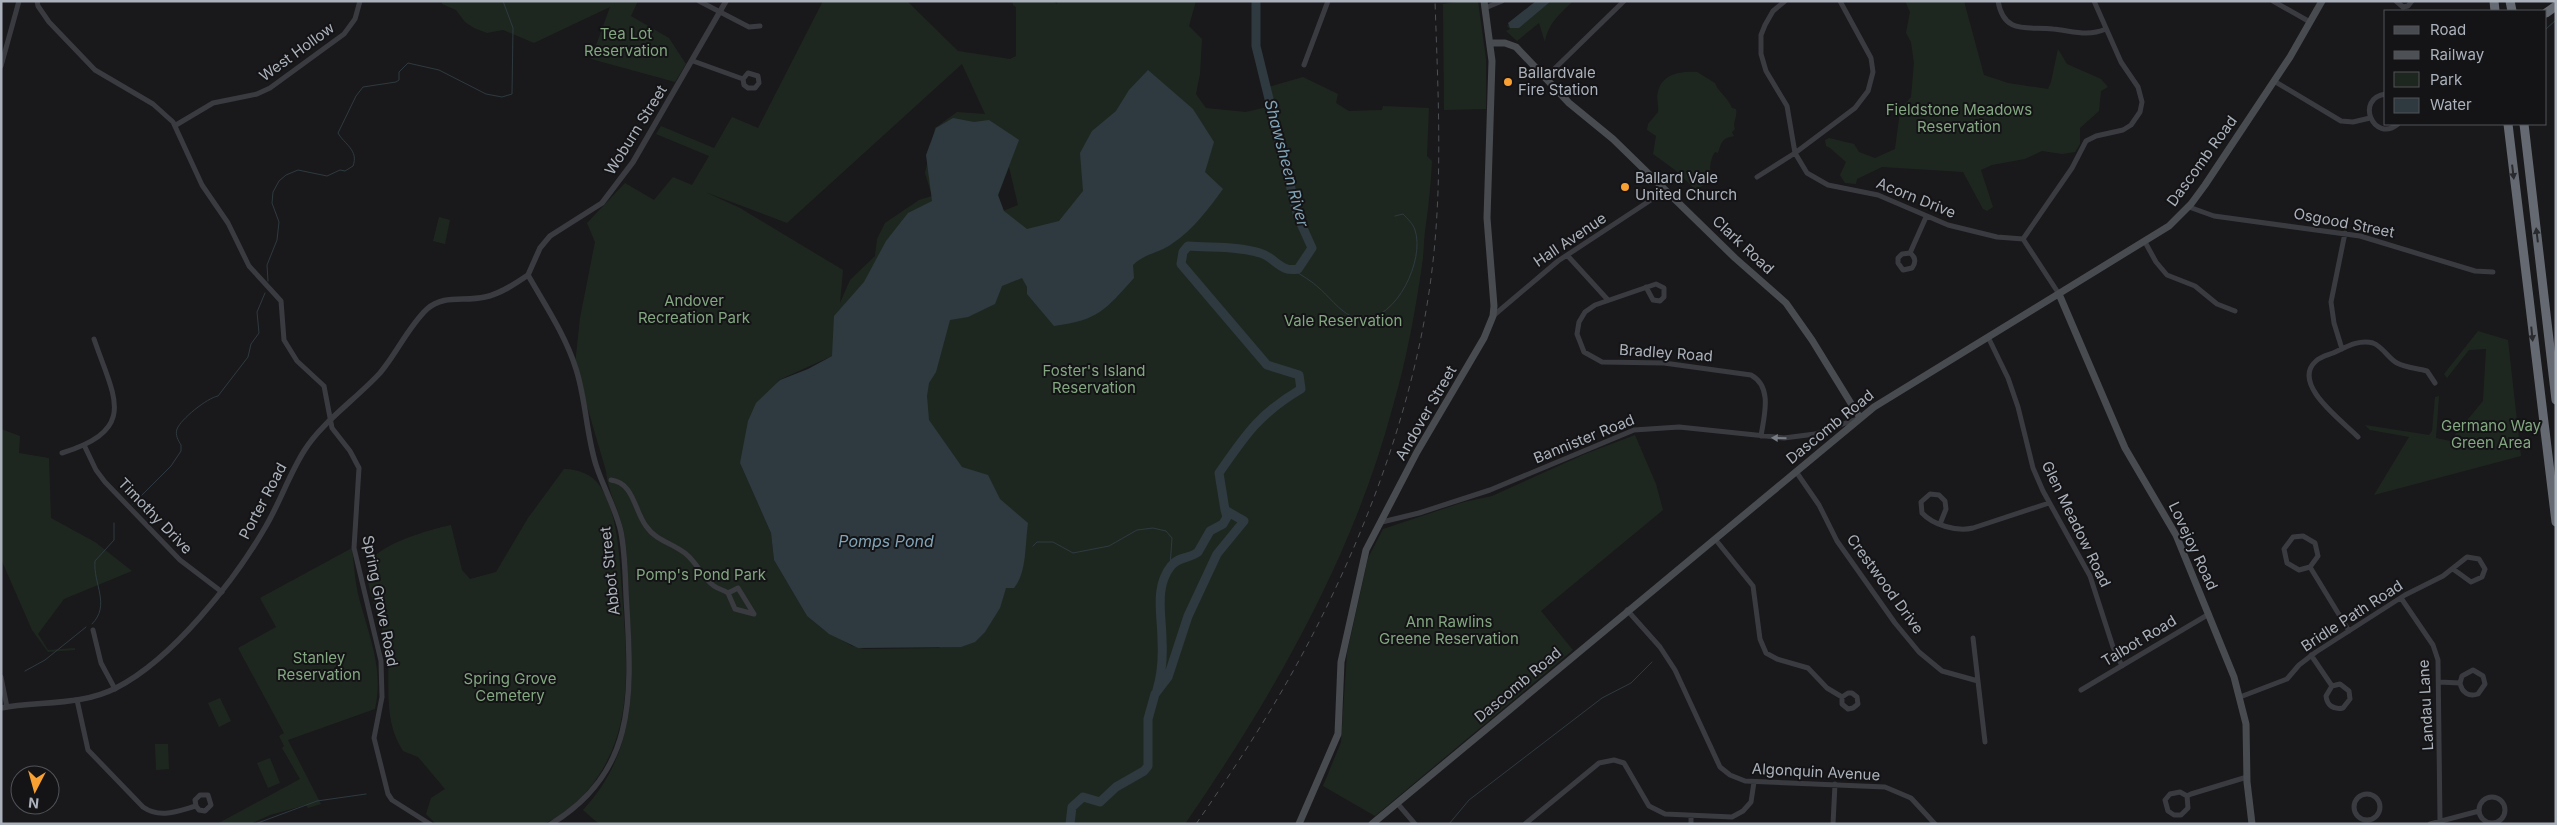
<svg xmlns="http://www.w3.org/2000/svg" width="2557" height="825" font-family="Inter,sans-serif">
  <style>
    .green { fill: #1e271f; fill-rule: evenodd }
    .water { fill: #2e3a40 }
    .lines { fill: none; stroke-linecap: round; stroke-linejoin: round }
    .stream { stroke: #2e3a40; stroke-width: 1 }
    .river { stroke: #2e3a40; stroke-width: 9 }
    .minor { stroke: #3a3b40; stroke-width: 5 }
    .tertiary { stroke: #3a3b40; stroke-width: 5.5 }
    .secondary { stroke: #484b50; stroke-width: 7 }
    .motorway { stroke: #656a72; stroke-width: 9 }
    .rail { stroke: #4d5055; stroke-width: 1; stroke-dasharray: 6 5; stroke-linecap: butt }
    .oneway { fill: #282a2d }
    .oneway2 { fill: #787c84 }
    .poi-dot { fill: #f9a033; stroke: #141416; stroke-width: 2 }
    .labels { text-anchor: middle; stroke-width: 4; stroke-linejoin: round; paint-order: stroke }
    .park-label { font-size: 15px; fill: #83a781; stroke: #141416 }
    .street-label { font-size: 15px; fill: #abb2bb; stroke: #141416 }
    .poi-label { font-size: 15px; fill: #abb2bb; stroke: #141416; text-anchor: start }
    .water-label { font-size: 16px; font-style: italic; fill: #81a4b7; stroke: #141416 }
  </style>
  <rect width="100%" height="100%" fill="#19191b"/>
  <path class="green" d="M 442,1 L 638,1 L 631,16 L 669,38 L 686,64 L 675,82 L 591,59 L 610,7 L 534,43 L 503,30 L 487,33 L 474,28 L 465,22 L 456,10 L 442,4 Z
    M 823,1 L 907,1 L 958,51 L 1010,59 L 1016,56 L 1016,7 L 1013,5 L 1012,1 L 1053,1 L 1057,4 L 1058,1 L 1196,1 L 1189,26 L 1202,39 L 1200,74 L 1196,94 L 1206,108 L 1246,112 L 1271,106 L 1268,87 L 1303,77 L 1338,94 L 1336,103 L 1349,111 L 1382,110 L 1383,106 L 1429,108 L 1427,156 L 1432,161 C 1431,182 1429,203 1426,224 C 1424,235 1424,247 1423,258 C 1416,308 1407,358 1393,406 C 1353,557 1273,696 1185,824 L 599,824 L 583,810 C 638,751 634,681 629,605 C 628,582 628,556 624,533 C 620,512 608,493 606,471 L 575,365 L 580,318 L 595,242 L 587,223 L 625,183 L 654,200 L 673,177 L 692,185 L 709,156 L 656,134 L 661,126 L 714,148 L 732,117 L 758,128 ZM 962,64 L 985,114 L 957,112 L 935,128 L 925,173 L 932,196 L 919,200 L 885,223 L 877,239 L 875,256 L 850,280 L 840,303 L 843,270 L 740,208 L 705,192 L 787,223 ZM 1009,167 L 1018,205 L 1003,211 L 998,196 ZM 832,356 L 940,648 L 864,649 L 852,646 L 824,630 L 807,616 L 774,560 L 771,533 L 740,463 L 779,380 Z
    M 1464,1 L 1478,1 L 1486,59 L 1486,109 L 1444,110 L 1443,4 Z
    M 1536,1 L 1573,1 C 1560,14 1548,23 1545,42 L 1539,23 L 1517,41 L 1506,31 L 1510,29 L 1507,26 Z
    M 1905,1 L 1964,1 L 1984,75 L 2008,83 L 2048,89 L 2051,82 L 2058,49 L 2067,64 L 2101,79 L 2108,87 L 2101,91 L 2099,111 L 2080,128 L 2080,144 L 2075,152 L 2062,154 L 2042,151 L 2025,159 L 1992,165 L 1981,170 L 1993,207 L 1987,211 L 1983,209 L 1963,172 L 1882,167 L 1857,179 L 1856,184 L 1845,183 L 1840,175 L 1846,162 L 1830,148 L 1826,146 L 1825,140 L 1829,138 L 1854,144 L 1859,152 L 1875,158 L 1895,149 L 1901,104 L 1904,105 L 1911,97 L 1914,63 L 1911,42 L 1906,33 L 1910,12 Z
    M 1697,72 L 1715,83 C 1718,92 1728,97 1732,108 L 1736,109 C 1738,116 1732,123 1735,129 L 1732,132 L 1734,136 C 1722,138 1721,143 1718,153 L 1715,152 C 1710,159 1708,172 1713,179 L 1696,190 L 1675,170 L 1653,154 L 1656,136 L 1647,130 L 1648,124 L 1658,112 C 1659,106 1656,98 1658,92 C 1662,74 1680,71 1697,72 Z
    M 439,217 L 450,220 L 445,244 L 433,241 Z
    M 2478,331 L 2508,340 L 2521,456 L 2374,495 L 2409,437 L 2370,430 L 2365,425 L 2429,435 L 2432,431 L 2435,397 L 2439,396 L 2436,438 L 2450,441 L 2483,401 L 2486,349 L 2469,350 L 2447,378 L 2444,374 Z
    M 1,429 L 20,436 L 19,453 L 49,458 L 51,518 L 95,542 L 132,571 L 64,599 L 38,634 L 48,650 L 75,648 L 75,650 L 48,652 L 32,630 L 1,559 Z
    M 1635,435 L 1656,484 L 1663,510 L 1541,611 L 1573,650 L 1375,816 L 1323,786 L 1341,742 L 1347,653 L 1368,558 L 1383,529 L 1464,502 L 1492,496 L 1585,454 Z
    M 564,469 C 577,469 592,474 600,486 C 618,512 620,562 622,592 C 627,662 636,734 587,791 C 576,804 559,819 542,824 C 533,825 520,824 511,824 C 486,824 461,824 436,824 L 426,814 L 431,798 L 445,789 L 418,757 L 403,751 C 378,711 396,676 383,632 C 379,617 363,579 368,565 C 375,545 431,529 451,525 L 462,570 L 470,579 L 496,572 L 528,518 Z
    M 352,548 C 354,565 355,582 359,598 C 369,636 384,669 375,709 L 288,740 L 321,804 L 308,808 L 306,805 L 270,815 L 250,824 L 217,824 L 300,779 L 282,748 L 284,746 L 279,736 L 284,733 L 238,648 L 276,627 L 260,598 Z
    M 220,698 L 231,721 L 219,727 L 208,703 Z
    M 155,744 L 168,744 L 169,769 L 156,770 Z
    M 270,758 L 280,783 L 268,788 L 257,763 Z"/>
  <path class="water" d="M 1536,1 L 1551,1 L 1519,28 L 1510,28 L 1508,23 Z
    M 1148,70 L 1193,109 L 1214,142 L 1205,172 L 1223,189 C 1209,208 1193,230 1173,243 C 1160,253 1145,253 1133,265 L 1134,278 C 1105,310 1099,320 1054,326 L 1027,294 L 1027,287 L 1022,278 L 1002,286 L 995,304 L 968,317 L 950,320 L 936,372 L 929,383 L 927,396 L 929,420 L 962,467 L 988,475 L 1000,499 L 1028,523 C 1025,543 1027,573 1014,588 L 1006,588 L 1000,608 L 985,632 L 975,642 L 961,647 L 858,648 L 829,634 L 807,616 L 774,560 L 771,533 L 740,463 L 748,421 L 756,403 L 780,380 L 808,369 L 832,356 L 834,316 L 864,282 L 886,241 L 908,213 L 932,201 L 926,155 L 936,128 L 953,118 L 974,122 L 989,120 L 1019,140 L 998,195 L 1004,211 L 1027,229 L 1059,221 L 1083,191 L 1080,153 L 1092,131 L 1116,111 L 1129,90 Z"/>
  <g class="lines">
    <path class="stream" d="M 2546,29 L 2556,20
      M 1294,270 C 1302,276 1312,281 1319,288 C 1332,299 1344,318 1362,319 C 1397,320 1425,259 1415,230 C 1413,224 1408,219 1403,214 L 1395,216
      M 268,281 L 267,265 L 277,240 L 279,222 L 272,203 L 273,192 L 279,181 L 286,175 L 298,170 L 327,176 L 340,170 L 345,171 L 353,166 C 359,150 344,144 338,133 L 356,96 L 363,87 L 396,82 L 399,80 L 399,72 L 408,63 L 439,70 L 486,94 L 502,97 L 512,94 L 513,28 L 503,1
      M 133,504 L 171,466 L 181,451 L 181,445 C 178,440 175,435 177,429 C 181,419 207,398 218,396 L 248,357 L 251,344 L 259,333 L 257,312 L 265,293
      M 1033,546 L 1037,542 L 1053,542 L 1073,553 L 1109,546 L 1137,530 L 1153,528 L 1166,531 L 1172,538 L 1170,567
      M 92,624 C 111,605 93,584 95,561 L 114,540 L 114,523
      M 25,671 L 45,660 L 86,627
      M 255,824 L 317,801 L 366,794
      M 1449,824 L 1469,800 L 1602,698 L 1631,683 L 1652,662"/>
    <path class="river" d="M 1157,690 C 1162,673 1163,658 1162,640 C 1162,616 1154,587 1171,566 C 1179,556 1189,559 1198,552 L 1210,531 L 1223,524 L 1227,517 L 1225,510
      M 1070,824 L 1072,807 L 1083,797 L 1100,802 L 1116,787 L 1144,771 L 1148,766 L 1148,719 L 1155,694 L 1168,677 L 1188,616 L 1217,554 L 1244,521 L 1225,510 L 1219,473 C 1246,434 1259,414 1301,389 L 1299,375 L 1267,365 L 1181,264 L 1183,252 L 1188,246 C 1211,248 1238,246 1260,253 C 1275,257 1280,273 1298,269 L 1312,248 L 1298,217 L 1256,46 L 1256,1"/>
    <path class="minor" d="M 37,1 L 38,6 L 49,22 L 95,70 L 153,104 L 173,122 L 202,185 L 228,223 L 249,266 L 281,301 L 284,340 L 297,361 L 324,386 L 332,428 L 350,451 L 359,468 L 354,548 L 381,661 L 382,697 L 374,738 L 388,794 L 392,800 L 430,824
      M 699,1 L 749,27 L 760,26
      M 1785,1 L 1773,11 L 1765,25 L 1761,35 L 1761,54 L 1766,71 L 1787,106 L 1795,153 L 1807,173 L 1828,185 L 1878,195 L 1948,225 L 1997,237 L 2023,239 L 2059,294
      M 1998,1 C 2004,36 2029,26 2053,29 C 2073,31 2087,37 2106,29
      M 2273,1 L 2310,22
      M 2396,1 L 2403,7 L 2408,6 L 2412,1
      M 1485,8 L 1502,1
      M 693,61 L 743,79 L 744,85 L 748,88 L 755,88 L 759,83 L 758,76 L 748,73 L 743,79
      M 1304,65 L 1328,1
      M 1,66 L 19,1
      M 1545,78 L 1624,1
      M 2274,81 L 2341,121 L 2353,122 L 2370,118
      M 2386,94 C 2354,98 2374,144 2398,124
      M 176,125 L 213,103 L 257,94 L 270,88 L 344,34 L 355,19 L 360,1
      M 1757,177 L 1795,153 L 1855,108 L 1868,91 L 1873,72 L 1871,58 L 1840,1
      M 2189,207 L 2214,216 L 2360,236 L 2475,271 L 2493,272
      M 2023,239 L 2072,168 L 2086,141 L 2096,136 L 2123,130 L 2131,125 L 2140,112 L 2142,102 L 2138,87 L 2121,62 L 2094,1
      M 2145,242 L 2156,262 L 2167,275 L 2195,286 L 2217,304 L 2235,311
      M 1910,253 C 1916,257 1916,263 1912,268 L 1903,270 L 1898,263 L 1898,258 L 1902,254 L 1910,253 L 1926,217
      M 1567,255 L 1608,300
      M 1646,287 L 1653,300 L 1660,301 L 1664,297 L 1664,288 L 1656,284 L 1595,305 L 1585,312 L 1579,322 L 1577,334 L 1584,352 L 1602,362 L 1664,363 L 1751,375 C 1773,387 1764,416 1761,436
      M 1493,316 L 1558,261 L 1666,190
      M 1988,337 L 2008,378 L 2018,407 L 2033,468 L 2043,491 L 2090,576 L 2113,647 L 2122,666
      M 2342,349 L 2334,323 L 2331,302 L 2345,233
      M 2358,437 C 2344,422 2290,384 2316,361 C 2320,357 2328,355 2333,353 C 2346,347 2359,339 2373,343 C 2383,347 2388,358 2397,363 C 2406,368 2417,368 2427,371 L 2435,383
      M 84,445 L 96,470 L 105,482 L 180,560 L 222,592
      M 62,453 C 139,429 114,398 94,339
      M 1797,473 L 1819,505 L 1837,541 L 1895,623 L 1919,652 L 1942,671 L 1978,681
      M 611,480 C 634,483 634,510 646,526 C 656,541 673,543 686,554 C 697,563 703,578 714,586 C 718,589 724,590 728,593 L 735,609 L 754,614 L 738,588 L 728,593
      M 1382,522 L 1419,513 L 1490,490 L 1634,430 L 1679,427 L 1784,438 L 1815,434 L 1857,419
      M 1940,524 L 1946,509 L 1945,501 L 1939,495 L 1930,494 L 1921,502 L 1922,513 C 1933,525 1957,532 1973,528 L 2049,503
      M 1715,539 L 1753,586 L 1760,639 L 1766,653 L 1777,659 L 1808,668 L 1827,688 L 1842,697 L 1848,693 L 1852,693 L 1857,697 L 1858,704 L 1853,708 L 1848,709 L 1842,704 L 1842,697
      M 2310,567 L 2299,570 L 2287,563 L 2284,549 L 2293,537 L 2303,536 L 2315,543 L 2318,556 L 2310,567 L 2349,631
      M 2401,598 L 2433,645 L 2438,660 L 2440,821
      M 1627,610 L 1660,647 L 1675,670 L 1720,767 L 1730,775 L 1745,781 L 1885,787 L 1911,798 L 1935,824
      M 93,630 L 101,663 L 115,689
      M 1973,638 L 1985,742
      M 2311,655 L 2332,686 L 2326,696 C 2327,705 2333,710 2343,708 L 2350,699 L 2349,691 L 2340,684 L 2332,686
      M 1,677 L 7,707
      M 2439,682 L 2460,683 C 2462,693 2469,697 2478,694 L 2485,684 L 2483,676 L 2473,670 L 2462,676 L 2460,683
      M 2081,690 L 2209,614
      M 2240,697 L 2287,679 L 2299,665 L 2316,652 L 2405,595 L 2443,576 L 2467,557 L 2479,559 L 2485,569 L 2482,577 L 2471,582 L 2453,569
      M 77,700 L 88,750 L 143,807 C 160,819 178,811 196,806 L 199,810 L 205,811 L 211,805 L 208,795 L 200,795 L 195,800 L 196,806
      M2354 807a13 13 0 1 1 26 0a13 13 0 1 1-26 0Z
      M 2187,796 L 2180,792 L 2170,794 L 2165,800 L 2168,811 L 2174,815 L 2181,815 L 2188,808 L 2187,796 L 2191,794 L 2247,777
      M2479 810a13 13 0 1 1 26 0a13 13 0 1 1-26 0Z
      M 1397,803 L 1415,824
      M 1691,816 L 1691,824
      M 1525,824 L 1599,763 L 1614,760 L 1624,763 L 1649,806 L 1665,814 L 1732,817 L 1743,811 L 1751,802 L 1754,782
      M 1833,824 L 1835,784
      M 2430,824 L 2479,811"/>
    <path class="tertiary" d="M 528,275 C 545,305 566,336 576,369 C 586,400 586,433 596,465 C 603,487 616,509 621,532 C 626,558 625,585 627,611 C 632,698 635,773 551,824
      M 528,275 L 540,248 L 550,236 L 602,203 L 633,162 L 726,1
      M 1,708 C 39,701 81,706 116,688 C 173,659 235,580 266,526 C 280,502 289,475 304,451 C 322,422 356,399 380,373 C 397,353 408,327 427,309 C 444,294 464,302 485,297 C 500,294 515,284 528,275"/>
    <path class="secondary" d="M 1490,43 L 1505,43 L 1516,47 L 1569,103 L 1613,139 L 1735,258 L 1786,303 L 1812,340 L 1860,418
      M 2059,294 L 2125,448 L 2176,535 L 2234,677 L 2246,724 L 2247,782 L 2252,824
      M 1299,824 L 1338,734 L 1341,662 L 1366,550 L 1417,452 L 1484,338 L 1493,316 L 1494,306 L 1487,218 L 1492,61 L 1484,1
      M 1372,824 L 1874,407 L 2169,226 L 2191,204 L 2205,185 L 2290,57 L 2322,1"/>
    <path class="motorway" d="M 2494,1 L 2495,11
      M 2510,1 L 2512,11
      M 2546,13 L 2556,6
      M 2508,124 L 2556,522
      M 2524,124 L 2556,400"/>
    <path class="rail" d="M 1196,824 C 1232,772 1267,719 1297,664 C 1362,546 1416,404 1432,270 C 1443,180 1438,91 1435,1"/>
  </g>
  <defs><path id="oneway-solid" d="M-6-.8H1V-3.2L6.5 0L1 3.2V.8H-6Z" transform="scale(1.25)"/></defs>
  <g class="oneway">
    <use href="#oneway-solid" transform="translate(2513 172) rotate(83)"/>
    <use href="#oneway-solid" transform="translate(2537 235) rotate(-97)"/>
    <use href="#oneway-solid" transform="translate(2532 334) rotate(84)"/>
  </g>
  <use class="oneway2" href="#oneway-solid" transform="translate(1779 438) rotate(-178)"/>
  <g class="poi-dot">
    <circle cx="1508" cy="82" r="5"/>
    <circle cx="1625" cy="187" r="5"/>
  </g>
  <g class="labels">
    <g class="park-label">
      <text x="626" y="39">Tea Lot<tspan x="626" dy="17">Reservation</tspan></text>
      <text x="1959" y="115">Fieldstone Meadows<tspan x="1959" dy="17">Reservation</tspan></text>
      <text x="694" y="306">Andover<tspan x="694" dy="17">Recreation Park</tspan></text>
      <text x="1343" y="326">Vale Reservation</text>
      <text x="1094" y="376">Foster's Island<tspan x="1094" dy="17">Reservation</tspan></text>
      <text x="2491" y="431">Germano Way<tspan x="2491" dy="17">Green Area</tspan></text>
      <text x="701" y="580">Pomp's Pond Park</text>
      <text x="1449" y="627">Ann Rawlins<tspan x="1449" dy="17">Greene Reservation</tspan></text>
      <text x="319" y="663">Stanley<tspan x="319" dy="17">Reservation</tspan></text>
      <text x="510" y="684">Spring Grove<tspan x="510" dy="17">Cemetery</tspan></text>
    </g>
    <g class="street-label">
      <text transform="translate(297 52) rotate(-36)" y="5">West Hollow</text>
      <text transform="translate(636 130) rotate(-58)" y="5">Woburn Street</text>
      <text transform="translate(2202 161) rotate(-54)" y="5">Dascomb Road</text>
      <text transform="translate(1916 198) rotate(22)" y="5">Acorn Drive</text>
      <text transform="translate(2344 223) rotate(11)" y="5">Osgood Street</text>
      <text transform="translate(1570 240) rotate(-34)" y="5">Hall Avenue</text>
      <text transform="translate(1743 245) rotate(43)" y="5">Clark Road</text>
      <text transform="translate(1666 353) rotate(4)" y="5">Bradley Road</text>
      <text transform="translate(1426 413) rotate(-60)" y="5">Andover Street</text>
      <text transform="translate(1830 427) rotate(-39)" y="5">Dascomb Road</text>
      <text transform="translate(1584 439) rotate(-22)" y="5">Bannister Road</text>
      <text transform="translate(263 501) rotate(-62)" y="5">Porter Road</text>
      <text transform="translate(155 516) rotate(46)" y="5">Timothy Drive</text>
      <text transform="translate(2076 524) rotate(64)" y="5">Glen Meadow Road</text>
      <text transform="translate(2193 546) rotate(65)" y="5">Lovejoy Road</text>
      <text transform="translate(610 571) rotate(-96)" y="5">Abbot Street</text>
      <text transform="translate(1885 584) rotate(54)" y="5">Crestwood Drive</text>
      <text transform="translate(380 601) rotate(79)" y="5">Spring Grove Road</text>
      <text transform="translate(2352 616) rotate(-33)" y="5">Bridle Path Road</text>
      <text transform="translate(2139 641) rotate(-31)" y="5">Talbot Road</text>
      <text transform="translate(1518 685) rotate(-40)" y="5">Dascomb Road</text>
      <text transform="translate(2426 705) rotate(-93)" y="5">Landau Lane</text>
      <text transform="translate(1816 772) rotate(3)" y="5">Algonquin Avenue</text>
    </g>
    <g class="poi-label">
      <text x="1518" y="78">Ballardvale<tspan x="1518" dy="17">Fire Station</tspan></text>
      <text x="1635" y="183">Ballard Vale<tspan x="1635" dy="17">United Church</tspan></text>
    </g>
    <g class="water-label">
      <text transform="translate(1287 163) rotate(75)" y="6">Shawsheen River</text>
      <text x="886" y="547">Pomps Pond</text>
    </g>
  </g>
  <rect width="2557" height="825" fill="none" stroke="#abb2bb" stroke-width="5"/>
  <rect x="2384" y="10" width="162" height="115" fill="#141416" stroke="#505358"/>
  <rect x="2394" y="26" width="25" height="8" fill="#484b50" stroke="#505358"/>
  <text x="2430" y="35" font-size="15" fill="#abb2bb">Road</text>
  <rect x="2394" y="51" width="25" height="8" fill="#4d5055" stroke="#505358"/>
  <text x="2430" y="60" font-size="15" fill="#abb2bb">Railway</text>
  <rect x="2394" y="72" width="25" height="15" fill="#1e271f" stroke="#505358"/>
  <text x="2430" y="85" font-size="15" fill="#abb2bb">Park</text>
  <rect x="2394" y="98" width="25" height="15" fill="#2e3a40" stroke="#505358"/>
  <text x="2430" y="110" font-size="15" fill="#abb2bb">Water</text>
  <g transform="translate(35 790) rotate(186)"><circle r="24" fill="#141416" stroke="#505358"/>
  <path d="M0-4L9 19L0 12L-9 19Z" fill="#f9a033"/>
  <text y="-8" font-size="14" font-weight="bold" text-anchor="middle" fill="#abb2bb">N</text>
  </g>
</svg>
